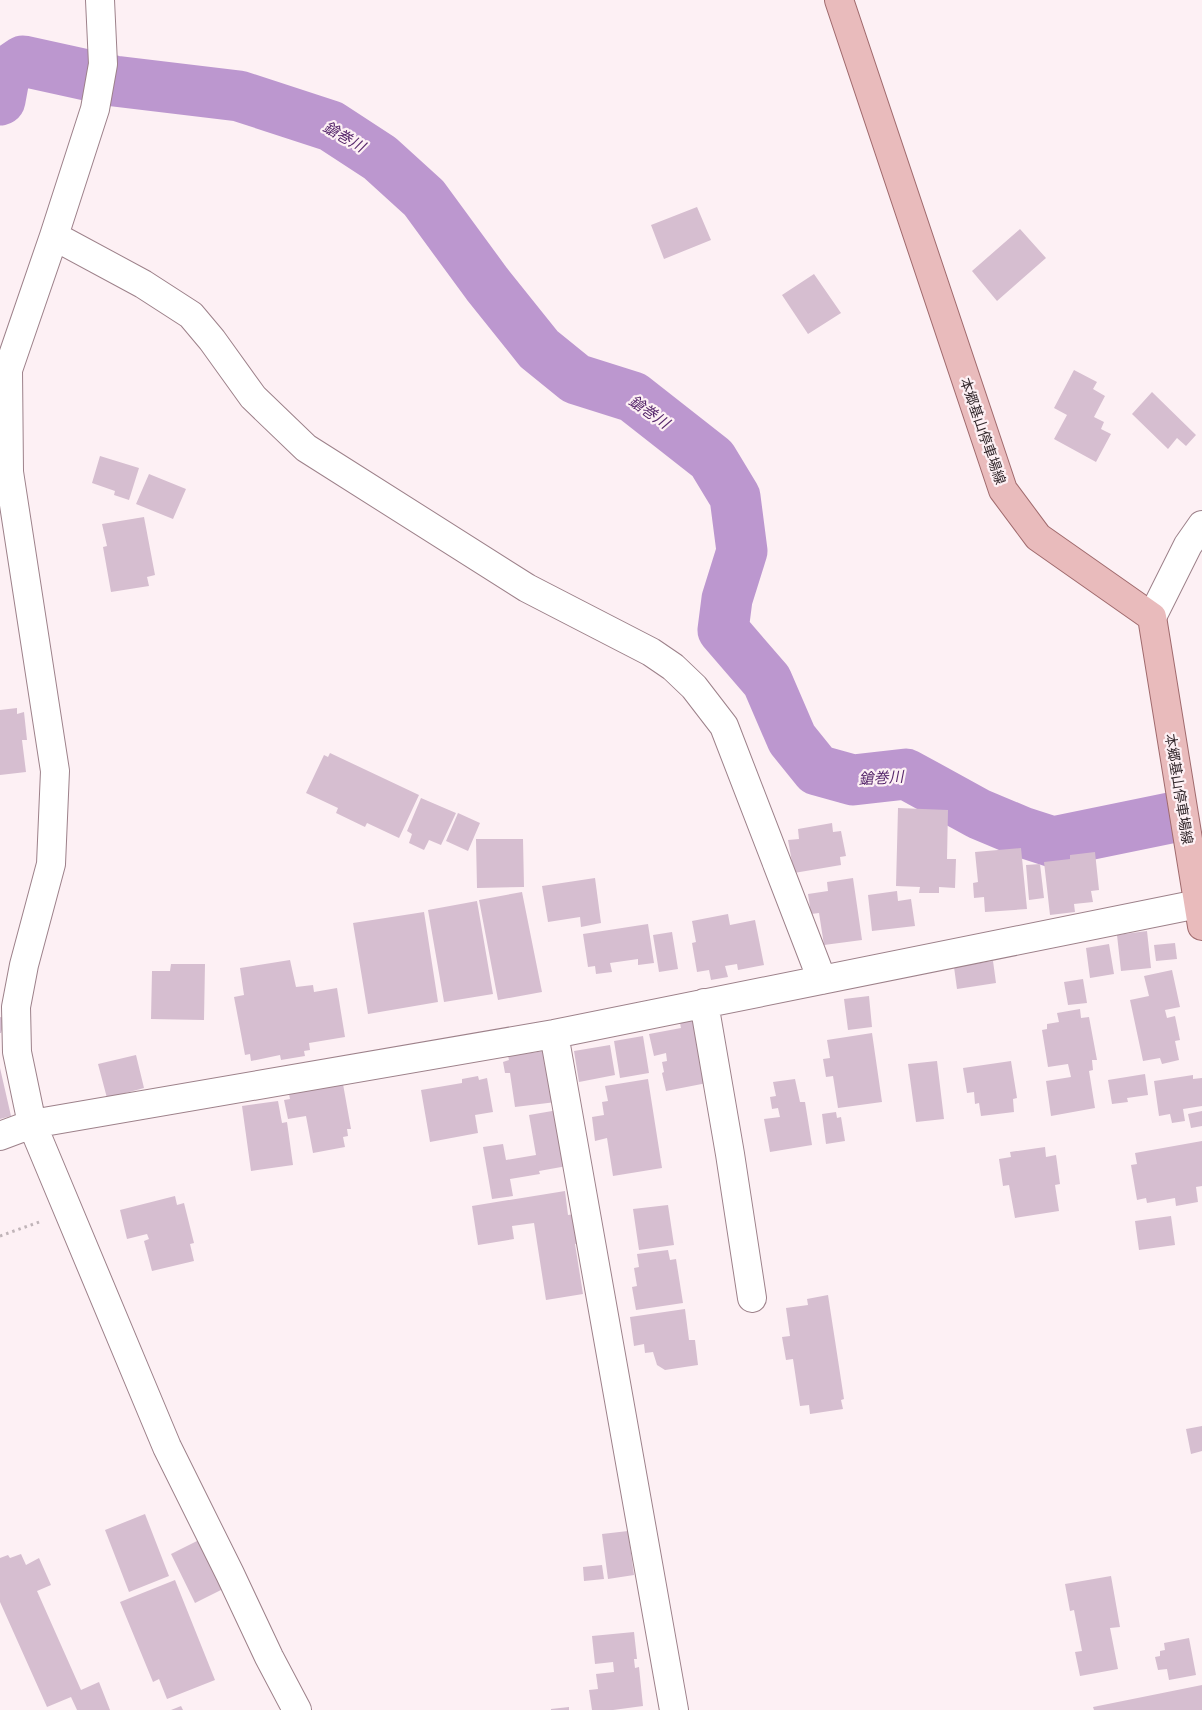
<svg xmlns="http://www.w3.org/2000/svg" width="1202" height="1710" font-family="Cabin,'Noto Sans JP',sans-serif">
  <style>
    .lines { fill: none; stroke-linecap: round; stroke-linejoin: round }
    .river { stroke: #bc97cf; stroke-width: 51 }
    .building { fill: #d6bed0 }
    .minor-casing { stroke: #9d818a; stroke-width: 30 }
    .major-casing { stroke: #a06a6d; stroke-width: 30 }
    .path { stroke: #c0b4b8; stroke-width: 3; stroke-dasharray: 2.5 4; stroke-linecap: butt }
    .minor { stroke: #fff; stroke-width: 28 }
    .major { stroke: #e9bbbc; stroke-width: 28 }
    .labels { text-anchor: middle; stroke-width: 4.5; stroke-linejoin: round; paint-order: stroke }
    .street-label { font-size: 14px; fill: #33282c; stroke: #fdf0f4 }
    .water-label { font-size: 15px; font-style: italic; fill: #58296d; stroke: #fdf0f4 }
  </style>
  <rect width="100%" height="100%" fill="#fdf0f4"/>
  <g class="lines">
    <path class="river" d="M 0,100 L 5,73 L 23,61 L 114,81 L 239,96 L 331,126 L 380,158 L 424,198 L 487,284 L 539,349 L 576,379 L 633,397 L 712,459 L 735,497 L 742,551 L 727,599 L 723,630 L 767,681 L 792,739 L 817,770 L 853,780 L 906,774 L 979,814 L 1022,832 L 1053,842 L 1170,818"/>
  </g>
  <path class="building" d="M 697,207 L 711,240 L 664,259 L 651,225 Z
    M 1020,229 L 1046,258 L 997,301 L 972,271 Z
    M 814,274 L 841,313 L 808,334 L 782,295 Z
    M 1074,370 L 1097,382 L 1093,389 L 1105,396 L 1094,417 L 1104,422 L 1101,429 L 1111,434 L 1096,462 L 1054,439 L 1067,415 L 1054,408 Z
    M 1152,392 L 1196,435 L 1186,446 L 1177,438 L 1168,449 L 1132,414 Z
    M 100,456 L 139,468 L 129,500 L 114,495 L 115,491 L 92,483 Z
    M 149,474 L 186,489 L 173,519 L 136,504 Z
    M 144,517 L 155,575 L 147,577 L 149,586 L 111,592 L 103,547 L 107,546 L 102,524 Z
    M 17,708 L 17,714 L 24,712 L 27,740 L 22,740 L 26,772 L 0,775 L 0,710 Z
    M 330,753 L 419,795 L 399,838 L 367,823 L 365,827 L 336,813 L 338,808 L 306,793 L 324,755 L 328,757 Z
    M 421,798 L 456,813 L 441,845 L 429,840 L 424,850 L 409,843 L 412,834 L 407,831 Z
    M 898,808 L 948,810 L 947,859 L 956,859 L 955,888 L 939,887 L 939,893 L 919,893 L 920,887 L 896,886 Z
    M 458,813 L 480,823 L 468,851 L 446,841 Z
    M 832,823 L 833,832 L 841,831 L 846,856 L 840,857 L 841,865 L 794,873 L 788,840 L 799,839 L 798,829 Z
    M 476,839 L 523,839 L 524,887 L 477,888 Z
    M 1021,848 L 1027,909 L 985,912 L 984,897 L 974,898 L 973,883 L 978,882 L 975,852 Z
    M 1095,852 L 1099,890 L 1091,891 L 1093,902 L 1074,904 L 1075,912 L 1050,915 L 1044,862 L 1070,859 L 1070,855 Z
    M 1040,864 L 1044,898 L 1029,900 L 1026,865 Z
    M 595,878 L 601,923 L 581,927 L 580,917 L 548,922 L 542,886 Z
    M 853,878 L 862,940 L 824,945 L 819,913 L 811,914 L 808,894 L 828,891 L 827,882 Z
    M 897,891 L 898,901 L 911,899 L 915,926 L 872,931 L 868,895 Z
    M 522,892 L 542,992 L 498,1000 L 479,900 Z
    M 477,901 L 493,994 L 444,1002 L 428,910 Z
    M 424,912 L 438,1002 L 368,1014 L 353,923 Z
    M 728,914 L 730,925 L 755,920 L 764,965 L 738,970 L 737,964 L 725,966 L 728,977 L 711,980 L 709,970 L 697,972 L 692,943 L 696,942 L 692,921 Z
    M 648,924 L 654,963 L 638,965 L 638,959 L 610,963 L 612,972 L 596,974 L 595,966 L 588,967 L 583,934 Z
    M 1147,931 L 1151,968 L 1121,971 L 1117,935 Z
    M 672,932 L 678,969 L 659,972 L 653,935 Z
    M 1175,943 L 1177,959 L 1156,961 L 1154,945 Z
    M 1109,944 L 1114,974 L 1090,978 L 1086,948 Z
    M 290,960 L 296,987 L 313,985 L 314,992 L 337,988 L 345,1037 L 309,1043 L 310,1050 L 304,1051 L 305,1056 L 281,1060 L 280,1055 L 251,1061 L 250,1054 L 245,1055 L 234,997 L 244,995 L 240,968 Z
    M 993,961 L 996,983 L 957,989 L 954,967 Z
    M 171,964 L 205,964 L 204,1020 L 151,1019 L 152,971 L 170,971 Z
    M 1172,970 L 1180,1007 L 1165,1010 L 1167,1018 L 1175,1016 L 1180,1040 L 1175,1041 L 1179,1060 L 1162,1064 L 1160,1058 L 1143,1061 L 1130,1000 L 1149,996 L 1144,976 Z
    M 1083,979 L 1087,1003 L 1068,1005 L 1064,982 Z
    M 869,996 L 872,1027 L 848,1030 L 844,999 Z
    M 1080,1009 L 1081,1018 L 1089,1017 L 1097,1060 L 1092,1060 L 1093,1070 L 1089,1071 L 1095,1108 L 1051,1116 L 1046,1081 L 1071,1077 L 1068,1064 L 1048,1067 L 1042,1030 L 1047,1029 L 1047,1024 L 1059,1022 L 1057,1013 Z
    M 0,1017 L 5,1018 L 1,1033 L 0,1033 Z
    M 700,1019 L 712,1082 L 666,1091 L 662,1073 L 664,1072 L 662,1062 L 667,1061 L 666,1053 L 654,1056 L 649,1034 L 681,1028 L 680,1023 Z
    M 872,1033 L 882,1102 L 838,1108 L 833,1076 L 826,1077 L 823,1059 L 830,1058 L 827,1040 Z
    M 643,1036 L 649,1073 L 620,1078 L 614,1041 Z
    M 610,1045 L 615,1075 L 579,1082 L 574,1051 Z
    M 545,1051 L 556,1102 L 515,1107 L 510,1073 L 505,1073 L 503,1062 L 509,1060 L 508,1056 Z
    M 136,1055 L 144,1088 L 107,1098 L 98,1064 Z
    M 937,1061 L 944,1119 L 916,1122 L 908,1064 Z
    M 1011,1061 L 1017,1098 L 1013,1099 L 1014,1112 L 981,1116 L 979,1103 L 975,1104 L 974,1092 L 967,1093 L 963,1068 Z
    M 0,1068 L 11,1116 L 0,1119 Z
    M 1145,1074 L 1148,1095 L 1127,1098 L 1128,1102 L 1112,1104 L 1108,1080 Z
    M 1193,1075 L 1193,1079 L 1202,1078 L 1202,1106 L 1183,1109 L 1185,1121 L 1172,1123 L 1170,1114 L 1159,1116 L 1154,1081 Z
    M 478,1076 L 479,1080 L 487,1078 L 493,1112 L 475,1115 L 478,1133 L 430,1142 L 421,1090 L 462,1083 L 462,1079 Z
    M 648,1079 L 662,1168 L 613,1176 L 607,1138 L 595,1141 L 592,1117 L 604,1115 L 602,1102 L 608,1101 L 605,1086 Z
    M 795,1079 L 800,1102 L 805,1102 L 812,1145 L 770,1152 L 764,1119 L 780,1117 L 778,1108 L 772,1109 L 770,1097 L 776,1096 L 773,1082 Z
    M 343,1084 L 351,1129 L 347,1129 L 348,1136 L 343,1137 L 345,1147 L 313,1153 L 306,1116 L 288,1119 L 284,1100 L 290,1099 L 289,1094 Z
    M 278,1101 L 282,1123 L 287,1122 L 293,1165 L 251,1171 L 242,1106 Z
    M 558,1110 L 567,1166 L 539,1171 L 540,1174 L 510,1179 L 513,1196 L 492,1199 L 483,1147 L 503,1144 L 506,1160 L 536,1155 L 529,1115 Z
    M 1202,1111 L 1202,1126 L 1191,1128 L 1188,1114 Z
    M 836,1112 L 837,1118 L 841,1117 L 845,1141 L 826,1144 L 822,1114 Z
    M 1202,1141 L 1202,1186 L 1196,1187 L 1198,1202 L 1176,1206 L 1175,1198 L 1147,1203 L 1146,1198 L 1137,1200 L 1131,1165 L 1137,1164 L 1135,1153 Z
    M 1045,1147 L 1046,1157 L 1056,1155 L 1060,1184 L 1055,1185 L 1059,1211 L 1015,1218 L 1009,1185 L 1003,1186 L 999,1159 L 1011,1157 L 1010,1152 Z
    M 565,1191 L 568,1215 L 575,1214 L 580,1243 L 575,1244 L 583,1294 L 546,1300 L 534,1223 L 512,1226 L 514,1239 L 478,1245 L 472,1206 Z
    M 175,1196 L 177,1205 L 184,1203 L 194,1243 L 190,1244 L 194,1261 L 152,1271 L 144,1241 L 149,1239 L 147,1234 L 127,1239 L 120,1210 Z
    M 668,1205 L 674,1245 L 639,1250 L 633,1209 Z
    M 1171,1216 L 1175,1245 L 1139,1250 L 1135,1221 Z
    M 668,1250 L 670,1260 L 676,1259 L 683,1303 L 636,1310 L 632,1287 L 637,1286 L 634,1268 L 639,1267 L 637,1254 Z
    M 828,1295 L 844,1399 L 841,1400 L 843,1409 L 810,1414 L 809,1405 L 800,1406 L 793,1359 L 786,1360 L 782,1337 L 790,1336 L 786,1308 L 808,1305 L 807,1299 Z
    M 685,1309 L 689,1340 L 695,1340 L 698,1365 L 665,1370 L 657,1365 L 653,1352 L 645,1353 L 644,1344 L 634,1346 L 630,1317 Z
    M 1202,1426 L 1202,1451 L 1191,1454 L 1186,1429 Z
    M 145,1514 L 169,1576 L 129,1592 L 105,1530 Z
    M 628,1531 L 634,1575 L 608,1579 L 602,1534 Z
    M 199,1540 L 223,1589 L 195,1603 L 171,1554 Z
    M 21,1554 L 26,1565 L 39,1558 L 51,1585 L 37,1591 L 81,1690 L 99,1682 L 110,1710 L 77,1710 L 71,1697 L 47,1707 L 0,1602 L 0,1558 L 8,1555 L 10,1558 Z
    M 602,1565 L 604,1579 L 584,1581 L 583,1567 Z
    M 1111,1576 L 1120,1627 L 1110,1628 L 1118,1669 L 1080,1676 L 1075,1652 L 1082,1651 L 1074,1610 L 1070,1611 L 1065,1584 Z
    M 175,1580 L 215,1680 L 167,1699 L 159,1679 L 153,1682 L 120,1602 Z
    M 634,1632 L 637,1659 L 634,1659 L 635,1668 L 639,1667 L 643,1706 L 613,1710 L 592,1710 L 589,1690 L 598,1689 L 596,1674 L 614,1672 L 613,1662 L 595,1664 L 592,1636 Z
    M 1189,1638 L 1196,1675 L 1169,1680 L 1167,1669 L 1158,1670 L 1155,1657 L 1160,1656 L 1160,1651 L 1165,1650 L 1164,1643 Z
    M 1202,1685 L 1202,1710 L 1094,1710 L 1093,1707 Z
    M 181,1706 L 183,1710 L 171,1710 Z
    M 569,1707 L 569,1710 L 551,1710 L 551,1709 Z"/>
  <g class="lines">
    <g class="minor-casing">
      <path id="minor" d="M 100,0 L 103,64 L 95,109 L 54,236 L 8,370 L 9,472 L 55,771 L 51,864 L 24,965 L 16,1007 L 17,1052 L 32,1124 L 167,1447 L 230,1574 L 269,1657 L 297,1710
        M 54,236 L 143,284 L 191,315 L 212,340 L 253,397 L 306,448 L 527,588 L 651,652 L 673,667 L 694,687 L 724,726 L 822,980
        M 1152,617 L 1188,545 L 1202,525
        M 704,1003 L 730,1154 L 752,1298
        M 554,1034 L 674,1710
        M 0,1136 L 32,1124 L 554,1034 L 1198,904"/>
    </g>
    <g class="major-casing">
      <path id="major" d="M 839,0 L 1003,490 L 1038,537 L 1152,617 L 1202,926"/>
    </g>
    <path class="path" d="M 0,1236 L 42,1221"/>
    <use href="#minor" class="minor"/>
    <use href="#major" class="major"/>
  </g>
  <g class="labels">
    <g class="street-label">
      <text transform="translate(983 431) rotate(71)" y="5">本郷基山停車場線</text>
      <text transform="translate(1179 789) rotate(81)" y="5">本郷基山停車場線</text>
    </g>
    <g class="water-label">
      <text transform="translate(344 137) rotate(30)" y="5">鎗巻川</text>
      <text transform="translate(649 412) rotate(35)" y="5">鎗巻川</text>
      <text transform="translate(881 778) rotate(-3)" y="5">鎗巻川</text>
    </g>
  </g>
</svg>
